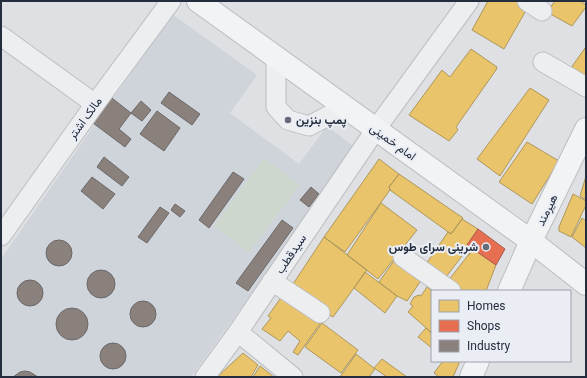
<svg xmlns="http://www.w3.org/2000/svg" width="587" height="378" font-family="Roboto,Vazirmatn,sans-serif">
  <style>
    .built { fill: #cfd3da }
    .green { fill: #ced7cd }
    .homes { fill: #e9c46a; stroke: #ae975c }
    .shops { fill: #e76f51; stroke: #ac5b4b }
    .industry { fill: #8a817c; stroke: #6b6869 }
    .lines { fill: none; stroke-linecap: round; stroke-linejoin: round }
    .minor-casing { stroke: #bcbec1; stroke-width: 21 }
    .major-casing { stroke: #babdc1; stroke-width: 24 }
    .minor { stroke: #eceef0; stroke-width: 19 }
    .major { stroke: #f2f3f4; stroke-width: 22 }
    .poi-dot { fill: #656c77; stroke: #eaeef4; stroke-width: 1.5 }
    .labels { text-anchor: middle; stroke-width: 4; stroke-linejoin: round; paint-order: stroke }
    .street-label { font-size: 12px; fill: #242d3d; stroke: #eaeef4 }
    .poi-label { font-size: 12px; font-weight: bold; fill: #242d3d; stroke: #eaeef4; text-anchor: start }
  </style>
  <rect width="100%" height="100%" fill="#dee0e3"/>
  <path class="built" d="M 172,14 L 257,75 L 230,113 L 299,164 L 327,126 L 357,149 L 191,377 L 1,377 L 1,259 Z"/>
  <path class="green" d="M 264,158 L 300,185 L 249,252 L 214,226 Z"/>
  <path class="homes" d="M 488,1 L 519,1 L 528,7 L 504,49 L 472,30 Z
    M 555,1 L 580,1 L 586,5 L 586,7 L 572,26 L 547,12 Z
    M 585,48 L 586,49 L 586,77 L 571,68 Z
    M 471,49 L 497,67 L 496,70 L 456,127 L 458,130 L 449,141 L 409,115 L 442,70 L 450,77 Z
    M 530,88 L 549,100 L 500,176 L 477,159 Z
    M 527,142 L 559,161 L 532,204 L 499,182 Z
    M 379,159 L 399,174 L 389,187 L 390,190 L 345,252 L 324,237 Z
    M 399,174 L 463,218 L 451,234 L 390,190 L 389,187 Z
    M 586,176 L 586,200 L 580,196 Z
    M 573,194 L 586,201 L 586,205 L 571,237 L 559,231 L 559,227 Z
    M 381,203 L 417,230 L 378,279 L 347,255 Z
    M 582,218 L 586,221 L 586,248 L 572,237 Z
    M 462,219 L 478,229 L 467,245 L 473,249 L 469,255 L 465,252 L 446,277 L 426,264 L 448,232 L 451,234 Z
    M 324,237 L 367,270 L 333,317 L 307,301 L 293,284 Z
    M 473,249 L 496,265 L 486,291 L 462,291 L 448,281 Z
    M 398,255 L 424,276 L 407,301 L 397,296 L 379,282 Z
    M 365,272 L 397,296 L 385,313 L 354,288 Z
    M 427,287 L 432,291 L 432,333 L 408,312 L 413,306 L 410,304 L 414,297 L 419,295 L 421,296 Z
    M 285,292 L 324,318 L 298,355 L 293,352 L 300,341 L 288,331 L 280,341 L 262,329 L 271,318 L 268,316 Z
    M 322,323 L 358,350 L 341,373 L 305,347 Z
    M 426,328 L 432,334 L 432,348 L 418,337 Z
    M 243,353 L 258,365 L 251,377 L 217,377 Z
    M 356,354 L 375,369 L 369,377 L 340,377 Z
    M 382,359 L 407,377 L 387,377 L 374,368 Z
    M 443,361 L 460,361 L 453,377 L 439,377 L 434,373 Z
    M 260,366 L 274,377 L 253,377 Z"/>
  <path class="shops" d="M 478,229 L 505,249 L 496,265 L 467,245 Z"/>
  <path class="industry" d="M 169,92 L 200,114 L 192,125 L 161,103 Z
    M 108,95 L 131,113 L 119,129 L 131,139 L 125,147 L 89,120 Z
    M 141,101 L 151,110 L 142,121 L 131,113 Z
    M 157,111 L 180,128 L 164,151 L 140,134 Z
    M 104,157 L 129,177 L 122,186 L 97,167 Z
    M 233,172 L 244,179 L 209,228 L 199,220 Z
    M 92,177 L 115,194 L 103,209 L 81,191 Z
    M 311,187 L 319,194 L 309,207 L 300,200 Z
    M 175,204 L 185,211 L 180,217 L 171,210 Z
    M 160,207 L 169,213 L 147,243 L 138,237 Z
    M 282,220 L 293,228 L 248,291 L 236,283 Z
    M46 253a13 13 0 1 1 26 0a13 13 0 1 1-26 0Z
    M87 284a14 14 0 1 1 28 0a14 14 0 1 1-28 0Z
    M17 293a13 13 0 1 1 26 0a13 13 0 1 1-26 0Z
    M130 314a13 13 0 1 1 26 0a13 13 0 1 1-26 0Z
    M56 324a16 16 0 1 1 32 0a16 16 0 1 1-32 0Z
    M100 356a13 13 0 1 1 26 0a13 13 0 1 1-26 0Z
    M 25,371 L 30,372 L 38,377 L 13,377 L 20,372 Z"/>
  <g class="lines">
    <g class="minor-casing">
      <path id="minor" d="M 527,1 L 542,11
        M 1,36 L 95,104
        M 276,57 L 276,107 L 288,120 L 309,126 L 345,107
        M 543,62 L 586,87
        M 1,236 L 95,104 L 171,1
        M 403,257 L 451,291
        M 272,281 L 320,313
        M 238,332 L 293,377
        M 205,377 L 238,332 L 376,129 L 469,1"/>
    </g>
    <g class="major-casing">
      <path id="major" d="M 198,1 L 531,241 L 586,284
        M 509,291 L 531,241 L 586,129
        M 471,377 L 478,361"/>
    </g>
    <use href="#minor" class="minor"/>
    <use href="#major" class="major"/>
  </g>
  <g class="poi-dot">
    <circle cx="288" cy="120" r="4"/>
    <circle cx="486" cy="247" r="4"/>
  </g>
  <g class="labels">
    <g class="street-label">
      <text transform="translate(85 118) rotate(-54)" y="4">مالک اشتر</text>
      <text transform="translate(393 142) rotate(36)" y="4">امام خمینی</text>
      <text transform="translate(547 210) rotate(-64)" y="4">هیرمند</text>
      <text transform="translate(291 254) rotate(-56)" y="4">سیدقطب</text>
    </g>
    <g class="poi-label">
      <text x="296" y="124">پمپ بنزین</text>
      <text x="478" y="251" text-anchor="end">شرینی سرای طوس</text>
    </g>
  </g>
  <rect width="587" height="378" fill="none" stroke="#242d3d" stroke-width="4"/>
  <rect x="431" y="290" width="140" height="72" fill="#eaeef4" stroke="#9ba1ab"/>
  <rect x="439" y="300" width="20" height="12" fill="#e9c46a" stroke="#9ba1ab"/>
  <text x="467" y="310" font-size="12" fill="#242d3d">Homes</text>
  <rect x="439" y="320" width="20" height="12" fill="#e76f51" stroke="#9ba1ab"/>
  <text x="467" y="330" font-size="12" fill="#242d3d">Shops</text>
  <rect x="439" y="340" width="20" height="12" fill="#8a817c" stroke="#9ba1ab"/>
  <text x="467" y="350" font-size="12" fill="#242d3d">Industry</text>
</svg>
